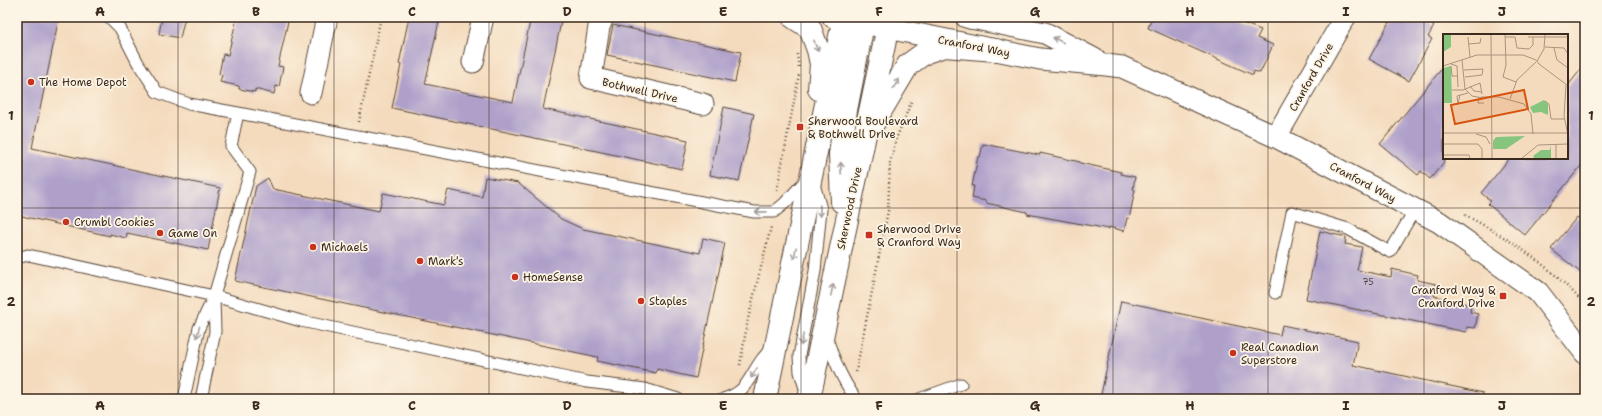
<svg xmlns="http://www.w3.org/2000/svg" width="1602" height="416" font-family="'Shantell Sans',sans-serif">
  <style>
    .building { fill: #afa0ca }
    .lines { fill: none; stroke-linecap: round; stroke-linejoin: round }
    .lane-casing { stroke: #574536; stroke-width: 13 }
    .street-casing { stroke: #574536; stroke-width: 23 }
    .secondary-casing { stroke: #574536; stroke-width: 24 }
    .path { stroke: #574536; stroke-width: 2.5; stroke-dasharray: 1 3; stroke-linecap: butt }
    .lane { stroke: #fff; stroke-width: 11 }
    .street { stroke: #fff; stroke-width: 21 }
    .secondary { stroke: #fff; stroke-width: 22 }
    .oneway { stroke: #a79f9a }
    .grid { fill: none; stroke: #3b2a1e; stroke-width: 1; stroke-opacity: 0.55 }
    .poi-dot { fill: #c8321e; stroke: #fcf5e5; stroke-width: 1.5 }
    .labels { text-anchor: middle; stroke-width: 3.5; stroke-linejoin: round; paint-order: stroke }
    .number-label { font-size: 9px; fill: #584849 }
    .street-label { font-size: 11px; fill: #3b2a1e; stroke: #fcf5e5 }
    .poi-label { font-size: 11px; fill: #3b2a1e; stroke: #fcf5e5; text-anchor: start }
    .inset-road { fill: none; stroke: #aa947e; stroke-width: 1 }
    .view { fill: #d7540e; fill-opacity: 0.15; stroke: #d7540e; stroke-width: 2 }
    .inset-edge { fill: none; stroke: #3b2a1e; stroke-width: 2 }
    .neatline { fill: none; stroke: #3b2a1e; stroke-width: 1.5 }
    .grid-label { font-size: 13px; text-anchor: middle; font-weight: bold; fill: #3b2a1e }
  </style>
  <rect width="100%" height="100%" fill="#fcf5e5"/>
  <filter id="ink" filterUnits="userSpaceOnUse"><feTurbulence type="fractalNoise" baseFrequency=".025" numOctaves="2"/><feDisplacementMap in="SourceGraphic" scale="8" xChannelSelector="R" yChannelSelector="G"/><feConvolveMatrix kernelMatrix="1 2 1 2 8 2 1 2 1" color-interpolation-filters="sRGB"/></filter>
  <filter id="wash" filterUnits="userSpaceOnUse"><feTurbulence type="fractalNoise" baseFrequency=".012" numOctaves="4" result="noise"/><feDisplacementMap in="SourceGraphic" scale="16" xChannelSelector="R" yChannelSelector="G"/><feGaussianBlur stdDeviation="0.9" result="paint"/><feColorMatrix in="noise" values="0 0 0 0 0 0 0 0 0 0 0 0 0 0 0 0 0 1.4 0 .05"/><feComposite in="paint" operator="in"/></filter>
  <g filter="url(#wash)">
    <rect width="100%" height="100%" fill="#f4dbbe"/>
    <g id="blocks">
      <path class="building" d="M 17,17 L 59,17 L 32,148 L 220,188 L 208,250 L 127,233 L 126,238 L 110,234 L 110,236 L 17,215 Z
        M 162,17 L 185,17 L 180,38 L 159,34 Z
        M 237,17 L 289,17 L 278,66 L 283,67 L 279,87 L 276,86 L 274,94 L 255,89 L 255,92 L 239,89 L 239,86 L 220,82 L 222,75 L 219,74 L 223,54 L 228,55 Z
        M 409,17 L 440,17 L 425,84 L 513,102 L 531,17 L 562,17 L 543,109 L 688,140 L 682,169 L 392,108 L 401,65 L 399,64 Z
        M 1152,17 L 1227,17 L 1261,30 L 1257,38 L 1273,45 L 1260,73 L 1254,71 L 1253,75 L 1148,28 Z
        M 1392,17 L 1418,17 L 1434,26 L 1428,37 L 1432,39 L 1409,81 L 1369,59 Z
        M 613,25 L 741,52 L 735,82 L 607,55 Z
        M 1585,64 L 1585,161 L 1525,235 L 1488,204 L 1491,201 L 1481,193 L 1510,158 L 1567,158 L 1567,87 Z
        M 1444,66 L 1444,162 L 1430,179 L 1421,171 L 1418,175 L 1380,144 Z
        M 724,107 L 754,114 L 739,181 L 710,175 Z
        M 983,144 L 1040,155 L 1040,153 L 1080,162 L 1080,163 L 1121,172 L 1121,174 L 1135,177 L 1133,189 L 1135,190 L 1129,219 L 1127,218 L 1124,231 L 1109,227 L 1109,229 L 1027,214 L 1027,212 L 986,203 L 986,201 L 972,198 L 974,186 L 972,186 L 978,157 L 980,157 Z
        M 485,177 L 518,183 L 561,219 L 583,229 L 700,253 L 703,238 L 725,243 L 696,378 L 657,369 L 656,373 L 597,361 L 598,357 L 235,281 L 256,186 L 268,178 L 273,189 L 379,211 L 383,193 L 444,205 L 448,190 L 482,197 Z
        M 1577,217 L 1585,223 L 1585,276 L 1551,249 Z
        M 1320,231 L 1346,237 L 1345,244 L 1362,247 L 1357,270 L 1391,277 L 1392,269 L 1418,275 L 1417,280 L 1436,284 L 1434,296 L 1465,303 L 1465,304 L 1471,306 L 1470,312 L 1478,314 L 1475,328 L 1467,327 L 1466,332 L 1306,299 Z
        M 1121,301 L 1280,335 L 1282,325 L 1358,341 L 1353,365 L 1483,393 L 1482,399 L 1100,399 Z"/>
    </g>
  </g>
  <g filter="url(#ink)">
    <use href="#blocks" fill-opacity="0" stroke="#574536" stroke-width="1"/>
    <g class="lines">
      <g class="lane-casing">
        <path id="lane" d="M 109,17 L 120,28 L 138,63 L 157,92 L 189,104 L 238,113
          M 17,258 L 28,255 L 214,296 L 301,321 L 587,382 L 645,389 L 678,399
          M 1275,293 L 1292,212 L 1348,229 L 1390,252 L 1415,209
          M 826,335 C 834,360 841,378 856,399
          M 807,395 L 800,372 L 799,356 L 815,271 L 821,209 L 814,184
          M 184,399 L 199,328 L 214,296 L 250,172 L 231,146 L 238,113 L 754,212 L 774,212 L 785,203 L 806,180
          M 201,399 L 215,332 L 214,299
          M 723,399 C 748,392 748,378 762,359 C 765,355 769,351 772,347
          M 919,399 L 961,384"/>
      </g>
      <g class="street-casing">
        <path id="street" d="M 603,17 L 599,27 L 591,78 L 703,104
          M 833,17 L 1040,59 L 1106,65 L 1122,67 L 1276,137 L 1439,222 L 1538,292 L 1585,353
          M 966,17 L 1045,33 L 1096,60
          M 473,62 L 483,17
          M 311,93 L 327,17
          M 1276,137 L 1345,17"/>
      </g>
      <g class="secondary-casing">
        <path id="secondary" d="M 793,17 L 810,28 L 818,50 L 821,64 L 819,89
          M 971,17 L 972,18
          M 874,122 L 908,65 L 926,52 L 944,46 L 996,50
          M 842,202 L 840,154 L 846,110 L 863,24 L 863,17
          M 765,399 L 844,17
          M 809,399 L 890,17"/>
      </g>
      <path class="path" d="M 797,54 L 799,68
        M 359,122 L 381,17
        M 777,190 L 799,75
        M 1465,215 C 1510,239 1551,266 1585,305
        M 740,365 L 748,319 L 771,227
        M 856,372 L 888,211 L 890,163 L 896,139 L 912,100"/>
      <use href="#lane" class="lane"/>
      <use href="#street" class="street"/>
      <use href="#secondary" class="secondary"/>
    </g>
    <defs><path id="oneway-shaft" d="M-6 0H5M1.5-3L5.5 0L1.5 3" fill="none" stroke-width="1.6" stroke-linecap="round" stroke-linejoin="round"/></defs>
    <g class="oneway">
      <use href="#oneway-shaft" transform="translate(1058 40) rotate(-153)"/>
      <use href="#oneway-shaft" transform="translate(816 46) rotate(70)"/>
      <use href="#oneway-shaft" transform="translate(896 84) rotate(-58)"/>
      <use href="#oneway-shaft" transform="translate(841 168) rotate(-92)"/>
      <use href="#oneway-shaft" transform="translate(820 211) rotate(88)"/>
      <use href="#oneway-shaft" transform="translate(761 212) rotate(179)"/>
      <use href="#oneway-shaft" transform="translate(795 253) rotate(101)"/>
      <use href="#oneway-shaft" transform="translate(832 290) rotate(-78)"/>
      <use href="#oneway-shaft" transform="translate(198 332) rotate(105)"/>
      <use href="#oneway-shaft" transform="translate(802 340) rotate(102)"/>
      <use href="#oneway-shaft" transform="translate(754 373) rotate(122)"/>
    </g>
  </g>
  <path class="grid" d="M 178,17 L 178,399M 334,17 L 334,399M 489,17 L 489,399M 645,17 L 645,399M 801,17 L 801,399M 957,17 L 957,399M 1113,17 L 1113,399M 1268,17 L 1268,399M 1424,17 L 1424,399M 17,208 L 1585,208"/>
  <g class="poi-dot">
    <circle cx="31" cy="82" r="4"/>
    <rect x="796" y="123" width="8" height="8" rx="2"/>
    <circle cx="66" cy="222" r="4"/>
    <circle cx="160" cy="233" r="4"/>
    <rect x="865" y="231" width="8" height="8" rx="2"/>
    <circle cx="313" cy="247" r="4"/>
    <circle cx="420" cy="261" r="4"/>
    <circle cx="515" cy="277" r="4"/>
    <rect x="1499" y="292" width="8" height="8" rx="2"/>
    <circle cx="641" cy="301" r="4"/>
    <circle cx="1233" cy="353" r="4"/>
  </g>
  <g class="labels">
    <g class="number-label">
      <text x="1368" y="285">75</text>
    </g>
    <g class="street-label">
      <text transform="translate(974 46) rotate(11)" y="4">Cranford Way</text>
      <text transform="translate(1311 77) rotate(-60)" y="4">Cranford Drive</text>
      <text transform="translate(640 90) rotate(13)" y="4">Bothwell Drive</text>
      <text transform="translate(1363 182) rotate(28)" y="4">Cranford Way</text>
      <text transform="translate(849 208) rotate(-78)" y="4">Sherwood Drive</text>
    </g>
    <g class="poi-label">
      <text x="39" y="86">The Home Depot</text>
      <text x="808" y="125">Sherwood Boulevard<tspan x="808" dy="13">&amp; Bothwell Drive</tspan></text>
      <text x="74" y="226">Crumbl Cookies</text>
      <text x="877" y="233">Sherwood Drive<tspan x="877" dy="13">&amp; Cranford Way</tspan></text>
      <text x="168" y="237">Game On</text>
      <text x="321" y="251">Michaels</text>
      <text x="428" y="265">Mark's</text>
      <text x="523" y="281">HomeSense</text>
      <text x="1495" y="294" text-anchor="end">Cranford Way &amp;<tspan x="1495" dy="13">Cranford Drive</tspan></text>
      <text x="649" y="305">Staples</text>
      <text x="1241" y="351">Real Canadian<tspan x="1241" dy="13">Superstore</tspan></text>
    </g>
  </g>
  <g transform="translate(1443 34)">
    <rect width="125" height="125" fill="#f4dbbe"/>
    <path d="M 0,0 L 8,0 L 8,13 L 0,18 Z" fill="#85c57e"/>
    <path d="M 8,32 L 9,69 L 0,69 L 0,34 ZM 101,66 L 105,70 L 105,81 L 98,78 L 90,79 L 87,73 ZM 82,102 L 63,115 L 50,115 L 50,107 L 53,103 ZM 108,111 L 108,125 L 92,125 L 90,122 L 98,116 L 107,116 Z" fill="#85c57e"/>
    <path class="inset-road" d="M 48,0 L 49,125M 62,0 L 63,31 L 60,43 L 73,48M 25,3 L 27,23M 62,3 L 72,3 L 74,14 L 86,15 L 90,11 L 90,3M 85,3 L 125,3M 25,10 L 37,9 L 38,4M 102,13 L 121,14 L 125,20M 111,14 L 114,26 L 125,34M 19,26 L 22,55 L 29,62 L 40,64M 94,27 L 101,15 L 102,0M 8,30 L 14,32 L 15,53M 96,30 L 124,51M 0,32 L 34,21 L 80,21 L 93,26 L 96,30M 8,32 L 9,42 L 15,42M 21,36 L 40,35 L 39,41 L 22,43M 123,51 L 121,82 L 125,101M 27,52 L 31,57 L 39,58M 9,56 L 20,56 L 37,49 L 39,60M 17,61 L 15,70 L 14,62 L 25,59M 36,63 L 35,69 L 41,69M 38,63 L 56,63 L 81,70 L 88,80 L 90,100M 67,65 L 74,46 L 93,28M 102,67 L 106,70 L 108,85 L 121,85M 0,99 L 125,99M 33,100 L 43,103 L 47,110M 0,110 L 35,110 L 39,115 L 39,125M 113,110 L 113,125M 125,110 L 125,123M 0,121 L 26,121 L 27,125M 78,125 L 95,111 L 125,110"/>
    <path class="view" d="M 81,56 L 85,75 L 12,90 L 8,71 Z"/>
    <rect width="125" height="125" class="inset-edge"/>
  </g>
  <rect width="1602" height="416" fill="none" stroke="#fcf5e5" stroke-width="44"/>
  <rect x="22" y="22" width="1558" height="372" class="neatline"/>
  <g class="grid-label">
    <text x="100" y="16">A</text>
    <text x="256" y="16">B</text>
    <text x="412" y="16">C</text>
    <text x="567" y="16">D</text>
    <text x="723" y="16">E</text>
    <text x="879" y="16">F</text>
    <text x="1035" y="16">G</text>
    <text x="1190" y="16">H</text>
    <text x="1346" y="16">I</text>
    <text x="1502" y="16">J</text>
    <text x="11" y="120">1</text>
    <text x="1591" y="120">1</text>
    <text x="11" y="306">2</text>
    <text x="1591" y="306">2</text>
    <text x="100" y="410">A</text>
    <text x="256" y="410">B</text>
    <text x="412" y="410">C</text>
    <text x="567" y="410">D</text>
    <text x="723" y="410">E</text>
    <text x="879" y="410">F</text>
    <text x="1035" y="410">G</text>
    <text x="1190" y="410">H</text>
    <text x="1346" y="410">I</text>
    <text x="1502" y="410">J</text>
  </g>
</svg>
